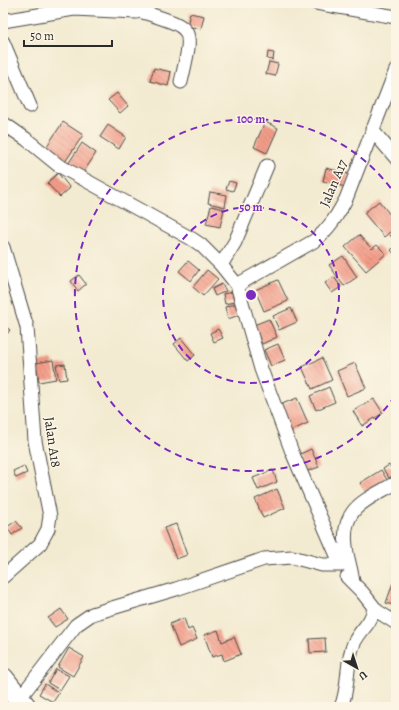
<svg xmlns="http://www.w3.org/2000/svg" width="399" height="710" font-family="Alegreya,serif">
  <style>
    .building { fill: url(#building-back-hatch) }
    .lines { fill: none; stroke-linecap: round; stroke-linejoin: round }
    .street-casing { stroke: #494844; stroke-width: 15 }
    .highway-casing { stroke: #494844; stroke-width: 24 }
    .street { stroke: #fff; stroke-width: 13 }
    .highway { stroke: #fff; stroke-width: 22 }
    .ring { fill: none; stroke: #7b2cbf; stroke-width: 2; stroke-dasharray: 7 5 }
    .labels { text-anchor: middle; stroke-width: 3; stroke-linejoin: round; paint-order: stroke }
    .street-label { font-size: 14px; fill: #2b2b2b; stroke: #fcf5e5 }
    .centre { fill: #7b2cbf; stroke: #fcf5e5; stroke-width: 2 }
    .ring-label { font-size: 12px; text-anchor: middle; font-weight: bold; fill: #7b2cbf; stroke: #fcf5e5; stroke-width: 3; stroke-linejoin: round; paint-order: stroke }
  </style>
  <defs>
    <pattern id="building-back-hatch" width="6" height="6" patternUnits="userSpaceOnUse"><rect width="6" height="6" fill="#f49d89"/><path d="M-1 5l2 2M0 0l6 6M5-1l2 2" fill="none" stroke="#c68070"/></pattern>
  </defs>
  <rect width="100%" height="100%" fill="#fcf5e5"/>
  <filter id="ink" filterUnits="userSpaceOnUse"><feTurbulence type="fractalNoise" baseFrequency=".025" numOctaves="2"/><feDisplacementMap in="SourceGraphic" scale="8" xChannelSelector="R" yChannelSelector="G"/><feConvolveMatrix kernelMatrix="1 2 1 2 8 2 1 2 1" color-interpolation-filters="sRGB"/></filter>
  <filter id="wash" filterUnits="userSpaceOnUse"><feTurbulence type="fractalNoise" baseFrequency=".012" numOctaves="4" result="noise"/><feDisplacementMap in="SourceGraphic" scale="16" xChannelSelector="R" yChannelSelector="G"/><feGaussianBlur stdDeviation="0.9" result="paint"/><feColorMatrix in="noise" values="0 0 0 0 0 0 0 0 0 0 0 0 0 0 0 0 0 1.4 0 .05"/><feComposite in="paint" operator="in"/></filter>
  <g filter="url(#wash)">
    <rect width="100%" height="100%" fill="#f3ebd1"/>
    <g id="blocks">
      <path class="building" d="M 111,3 L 129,3 L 128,7 Z
        M 190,13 L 204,16 L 201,29 L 187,26 Z
        M 268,52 L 274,53 L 273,60 L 267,59 Z
        M 269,62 L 278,64 L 275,76 L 266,74 Z
        M 154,68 L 171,72 L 168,86 L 150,81 Z
        M 117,93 L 128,106 L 120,113 L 108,100 Z
        M 63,122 L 83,135 L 65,162 L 45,149 Z
        M 265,122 L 278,128 L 267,153 L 254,147 Z
        M 108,125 L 126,137 L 119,149 L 100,137 Z
        M 3,130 L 10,134 L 4,145 L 3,144 Z
        M 82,143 L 96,153 L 83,173 L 68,164 Z
        M 326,168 L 349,174 L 345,187 L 323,181 Z
        M 58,173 L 70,188 L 60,197 L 47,183 Z
        M 229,181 L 236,183 L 233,191 L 226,189 Z
        M 210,192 L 227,195 L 225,207 L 208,203 Z
        M 379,201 L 396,222 L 396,227 L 384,237 L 364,213 Z
        M 211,206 L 224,209 L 220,227 L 206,224 Z
        M 396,231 L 396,242 L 390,235 Z
        M 359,235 L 372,249 L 377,245 L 386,254 L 366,271 L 345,247 Z
        M 396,245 L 396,256 L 391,250 Z
        M 343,256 L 357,277 L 344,286 L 329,265 Z
        M 188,261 L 199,270 L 191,281 L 179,271 Z
        M 207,270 L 218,279 L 203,296 L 193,287 Z
        M 79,275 L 86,284 L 78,291 L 71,281 Z
        M 334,277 L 341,287 L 332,293 L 325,283 Z
        M 278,280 L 288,301 L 264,311 L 255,290 Z
        M 222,284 L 226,291 L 215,296 L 212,289 Z
        M 232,292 L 234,302 L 225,304 L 223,294 Z
        M 235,304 L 239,315 L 228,319 L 225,307 Z
        M 291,308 L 297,322 L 279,330 L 273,316 Z
        M 269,319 L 277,337 L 262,344 L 254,325 Z
        M 3,325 L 10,330 L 3,339 Z
        M 218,329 L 223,338 L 214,342 L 210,333 Z
        M 181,338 L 195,355 L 188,361 L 174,344 Z
        M 278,344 L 285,360 L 271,366 L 264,350 Z
        M 322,358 L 332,380 L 312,389 L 302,367 Z
        M 53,360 L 56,379 L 39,382 L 36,363 Z
        M 355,363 L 366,388 L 347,396 L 337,371 Z
        M 65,364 L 67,379 L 59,380 L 56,365 Z
        M 329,387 L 335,402 L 316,410 L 310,396 Z
        M 297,398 L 308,423 L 288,432 L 277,406 Z
        M 374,399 L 383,413 L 362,426 L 353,411 Z
        M 311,449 L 319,467 L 305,472 L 298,455 Z
        M 389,465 L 396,474 L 389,478 L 383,469 Z
        M 24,466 L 27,473 L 16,478 L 13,471 Z
        M 273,470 L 277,482 L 258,490 L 253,478 Z
        M 381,470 L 389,483 L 369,497 L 360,483 Z
        M 277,489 L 285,508 L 263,518 L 255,499 Z
        M 16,521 L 22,528 L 12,535 L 7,527 Z
        M 176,524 L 187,555 L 176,559 L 164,528 Z
        M 393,583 L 396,584 L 396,606 L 386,603 Z
        M 61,609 L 68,619 L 55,627 L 48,618 Z
        M 184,618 L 188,630 L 192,628 L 197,639 L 179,647 L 170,624 Z
        M 218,630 L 222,642 L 234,637 L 241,654 L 224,661 L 222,654 L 212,657 L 204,635 Z
        M 325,638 L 326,652 L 310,653 L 309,639 Z
        M 69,648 L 84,657 L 73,676 L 58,667 Z
        M 56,669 L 69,676 L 60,690 L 48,683 Z
        M 45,684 L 59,693 L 53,702 L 39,694 Z"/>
    </g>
  </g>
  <g filter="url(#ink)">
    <use href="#blocks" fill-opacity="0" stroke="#494844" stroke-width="1"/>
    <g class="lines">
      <g class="street-casing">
        <path id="street" d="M 316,3 L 396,17
          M 140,11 C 195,29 194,25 181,82
          M 3,21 L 74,9 L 136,12 L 143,8 L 145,3
          M 3,42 L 30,106
          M 3,123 L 26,139 L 58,165 L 192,239 L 201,245 L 221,265 L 237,285 L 261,369 L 292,452 L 341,565 L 322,565 L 292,557 L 264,559 L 176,589 L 92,614 L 76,625 L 19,699
          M 372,130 L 396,158
          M 3,247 L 27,327 L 35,441 L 50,516 L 48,529 L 40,544 L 3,577
          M 221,265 L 235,242 L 267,166
          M 237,285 L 314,241 C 329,229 337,216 346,199 L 396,70
          M 347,577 L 362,592 L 377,611 L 396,623
          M 353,583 C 352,570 347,559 346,546 C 341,509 364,501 392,485
          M 341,707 C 350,686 345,663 354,643 C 361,628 371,625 374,608"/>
      </g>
      <g class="highway-casing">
        <path id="highway" d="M 3,679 L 25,707"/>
      </g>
      <use href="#street" class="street"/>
      <use href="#highway" class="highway"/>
    </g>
  </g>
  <g class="ring">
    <circle cx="251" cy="295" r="88"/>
    <path d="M395 396A176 176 0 1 1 395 194"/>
  </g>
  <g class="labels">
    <g class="street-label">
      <text transform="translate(333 183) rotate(-67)" y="5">Jalan A17</text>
      <text transform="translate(53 442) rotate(82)" y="5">Jalan A18</text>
    </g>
  </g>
  <circle cx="251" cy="295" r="6" class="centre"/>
  <g class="ring-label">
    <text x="251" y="123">100 m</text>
    <text x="251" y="211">50 m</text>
  </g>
  <rect width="399" height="710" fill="none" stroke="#fcf5e5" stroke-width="16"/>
  <g transform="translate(357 668) rotate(141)" stroke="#fcf5e5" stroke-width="3" paint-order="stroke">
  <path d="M0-3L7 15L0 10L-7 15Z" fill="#2b2b2b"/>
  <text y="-6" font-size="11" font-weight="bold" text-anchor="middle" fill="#2b2b2b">U</text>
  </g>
  <path d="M24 40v6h88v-6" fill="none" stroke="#2b2b2b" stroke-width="2"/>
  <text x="30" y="40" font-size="12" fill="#2b2b2b" stroke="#fcf5e5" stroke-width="3" paint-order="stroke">50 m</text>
</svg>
